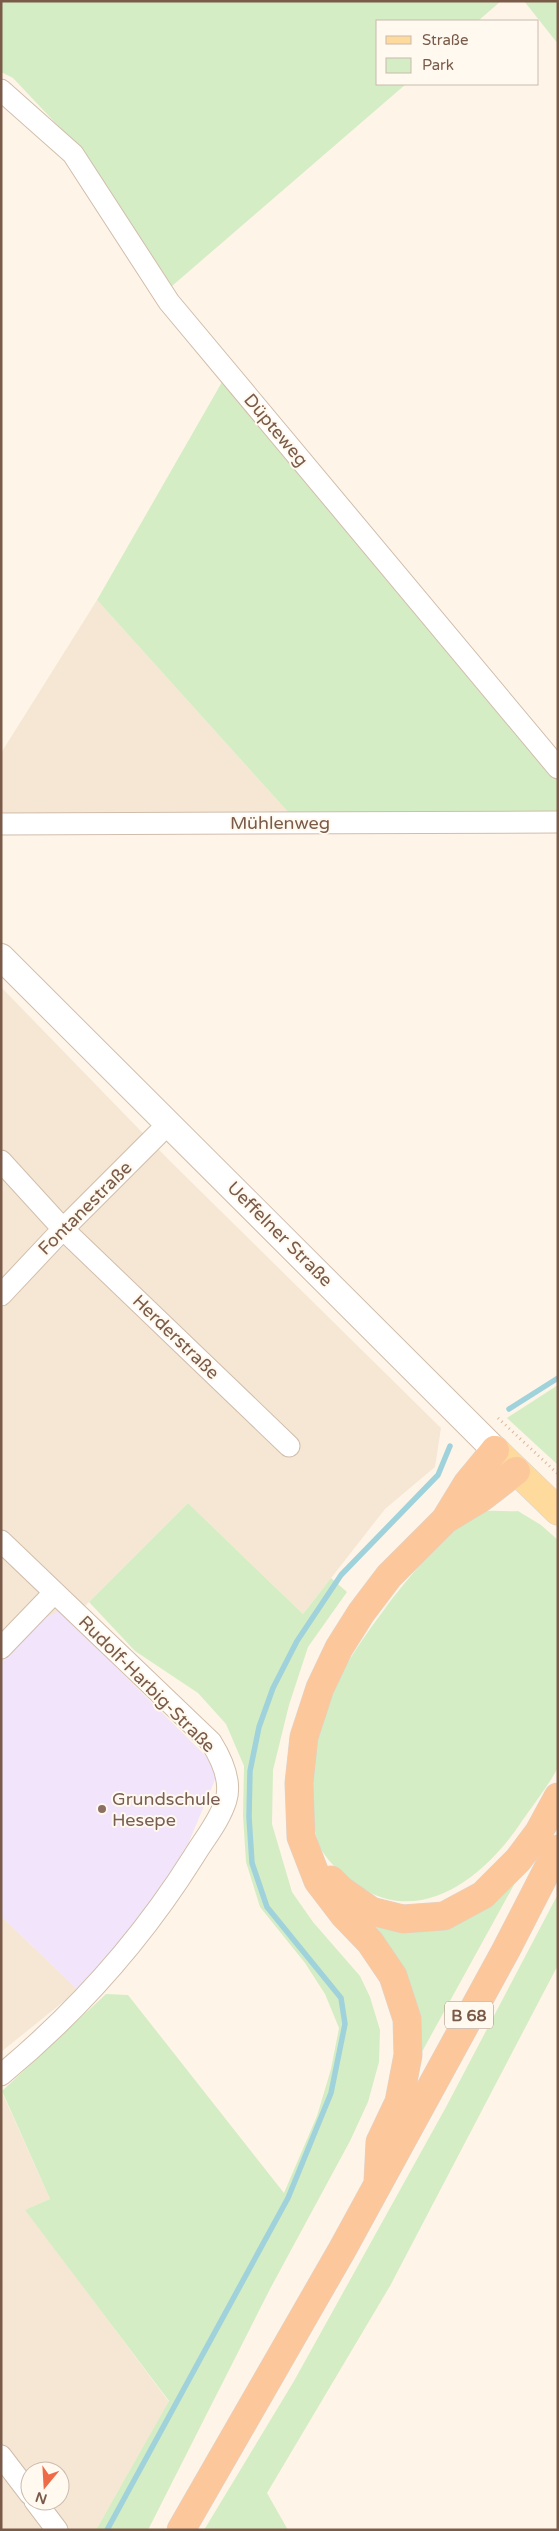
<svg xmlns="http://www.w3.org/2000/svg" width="559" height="2531" font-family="'Varela Round',sans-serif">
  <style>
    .residential { fill: #f6e7d5; fill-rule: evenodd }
    .education { fill: #f2e4fa }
    .green { fill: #d5edc4 }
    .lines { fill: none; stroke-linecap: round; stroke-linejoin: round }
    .stream { stroke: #a0d2db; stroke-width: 5.5 }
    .minor-casing { stroke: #d1bdac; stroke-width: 23 }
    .tertiary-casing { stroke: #d1bdac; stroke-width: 28 }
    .primary-casing { stroke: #dcd4d0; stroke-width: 29 }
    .trunk-casing { stroke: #dcd4d0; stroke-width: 29 }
    .path { stroke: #dab6a0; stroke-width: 3; stroke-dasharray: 1 4; stroke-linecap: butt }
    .minor { stroke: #fff; stroke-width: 21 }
    .tertiary { stroke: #fff; stroke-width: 26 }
    .primary { stroke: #ffda9d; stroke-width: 28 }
    .trunk { stroke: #fdc79c; stroke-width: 28 }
    .education-dot { fill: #8d6e63; stroke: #fff9ef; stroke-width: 2 }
    .labels { text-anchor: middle; stroke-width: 4; stroke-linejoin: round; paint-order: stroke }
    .shield { fill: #fff9ef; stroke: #a28a7b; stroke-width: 1 }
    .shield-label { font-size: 16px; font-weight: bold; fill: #7a5b49 }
    .street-label { font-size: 18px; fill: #7a5b49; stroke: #fff9ef }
    .education-label { font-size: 18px; fill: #785e54; stroke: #fff9ef; text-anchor: start }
  </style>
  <rect width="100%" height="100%" fill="#fef5e8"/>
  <path class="residential" d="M 97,600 L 289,813 L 1,816 L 1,753 Z
    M 1,987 L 170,1161 L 441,1428 L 435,1467 L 385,1509 L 303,1614 L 188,1503 L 70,1621 L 47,1617 L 1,1663 Z
    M 1,1916 L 78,1990 L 1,2052 Z
    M 1,2090 L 50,2199 L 26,2210 L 169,2402 L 96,2530 L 1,2530 ZM 30,2471 L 60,2471 L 60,2501 L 30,2501 Z"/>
  <path class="education" d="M 59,1611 L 216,1766 L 217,1775 L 188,1844 L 146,1909 L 117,1947 L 78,1990 L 1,1916 L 1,1663 L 47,1617 Z"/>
  <path class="green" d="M 1,1 L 501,1 L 478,21 L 378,21 L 378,84 L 406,84 L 172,286 L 80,149 L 13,78 L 1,72 Z
    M 524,1 L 558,1 L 558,44 Z
    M 222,382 L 558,781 L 558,814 L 289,813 L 97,600 Z
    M 558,1385 L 558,1465 L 507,1418 Z
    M 188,1503 L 303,1614 L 331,1578 L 347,1592 L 308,1647 L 289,1705 L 273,1770 L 272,1824 L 292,1892 L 313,1922 L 360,1976 L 370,1997 L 380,2030 L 379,2062 L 368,2102 L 350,2141 L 270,2289 L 148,2530 L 96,2530 L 169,2401 L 25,2210 L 50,2199 L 2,2091 L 106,1994 L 128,1995 L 284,2193 L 317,2116 L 331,2069 L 339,2028 L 325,1994 L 305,1963 L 260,1907 L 246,1862 L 243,1816 L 244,1766 L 226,1724 L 198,1693 L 135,1651 L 89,1602 Z
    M 518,1511 L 541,1525 L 558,1540 C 558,1596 558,1652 558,1707 C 558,1721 559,1754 558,1766 C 555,1777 528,1812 520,1824 C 485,1876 421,1929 357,1885 C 344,1876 331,1865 322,1851 C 310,1831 310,1779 313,1755 C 319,1700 354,1650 386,1607 C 402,1585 455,1521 479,1513 C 489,1509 506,1512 518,1511 Z
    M 515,1883 L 418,2059 L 354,1912 L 491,1905 Z
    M 558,1894 L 558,1965 L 390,2286 L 267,2493 L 288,2530 L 204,2530 L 294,2381 L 446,2107 Z"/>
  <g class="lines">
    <path class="stream" d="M 509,1409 L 558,1378
      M 107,2530 L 288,2198 L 331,2093 L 345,2024 L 341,1998 L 267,1907 L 252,1863 L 249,1817 L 250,1771 L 259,1727 L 273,1688 L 297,1641 L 341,1575 L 438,1475 L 450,1446"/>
    <g class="minor-casing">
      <path id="minor" d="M 1,90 L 73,154 L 169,302 L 558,768
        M 1,824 L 558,822
        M 1,1161 L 63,1229 L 289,1446
        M 1,1295 L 63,1229 L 169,1123
        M 1,1541 L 211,1742 C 221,1758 232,1780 226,1800 C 220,1820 205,1838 194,1856 C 142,1939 77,2012 1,2075
        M 1,1648 L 54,1593
        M 1,2456 L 30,2494
        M 35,2501 L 57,2530"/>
    </g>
    <g class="tertiary-casing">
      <path id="tertiary" d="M 1,957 L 495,1450"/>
    </g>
    <g class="primary-casing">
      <path id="primary" d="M 495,1450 L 558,1511"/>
    </g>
    <g class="trunk-casing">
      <path id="trunk" d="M 448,1518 L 481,1498 L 516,1471
        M 331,1880 L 341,1890 L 371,1911 L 403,1919 L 444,1916 L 483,1895 L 518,1860 L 539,1832 L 558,1797
        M 378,2181 L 380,2142 L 399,2102 L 408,2055 L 407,2019 L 393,1976 L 370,1942 L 344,1915 L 318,1881 L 301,1837 L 299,1783 L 304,1737 L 320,1688 L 339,1648 L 361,1613 L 389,1576 L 445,1520 L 467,1484 L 495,1450
        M 181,2530 L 342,2250 L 506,1950 L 558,1849"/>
    </g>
    <path class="path" d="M 498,1418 L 558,1474"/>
    <use href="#minor" class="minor"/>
    <use href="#tertiary" class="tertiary"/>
    <use href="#primary" class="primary"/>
    <use href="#trunk" class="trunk"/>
  </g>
  <circle class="education-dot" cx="102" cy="1809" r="5"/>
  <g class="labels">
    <rect class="shield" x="445" y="2001.5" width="48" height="27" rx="4"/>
    <g class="shield-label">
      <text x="469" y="2021">B 68</text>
    </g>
    <g class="street-label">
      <text transform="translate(276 430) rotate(50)" y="6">Düpteweg</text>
      <text x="280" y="829">Mühlenweg</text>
      <text transform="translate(85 1208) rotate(-45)" y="6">Fontanestraße</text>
      <text transform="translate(280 1234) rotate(45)" y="6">Ueffelner Straße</text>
      <text transform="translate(176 1337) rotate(44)" y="6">Herderstraße</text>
      <text transform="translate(147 1684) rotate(45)" y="6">Rudolf-Harbig-Straße</text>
    </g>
    <g class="education-label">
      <text x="112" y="1805">Grundschule<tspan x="112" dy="21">Hesepe</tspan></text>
    </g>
  </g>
  <rect width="559" height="2531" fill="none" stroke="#7a5b49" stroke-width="5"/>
  <rect x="376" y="20" width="162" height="65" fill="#fff9ef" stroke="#cabaad"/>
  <rect x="386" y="36" width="25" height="8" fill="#ffda9d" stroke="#cabaad"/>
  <text x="422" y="45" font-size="15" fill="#7a5b49">Straße</text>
  <rect x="386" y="58" width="25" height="15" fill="#d5edc4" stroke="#cabaad"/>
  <text x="422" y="70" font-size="15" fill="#7a5b49">Park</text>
  <g transform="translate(45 2486) rotate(198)"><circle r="24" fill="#fff9ef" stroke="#cabaad"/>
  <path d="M0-4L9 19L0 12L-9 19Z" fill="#ee6b47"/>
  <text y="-8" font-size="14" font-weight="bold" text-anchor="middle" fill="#7a5b49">N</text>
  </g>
</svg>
